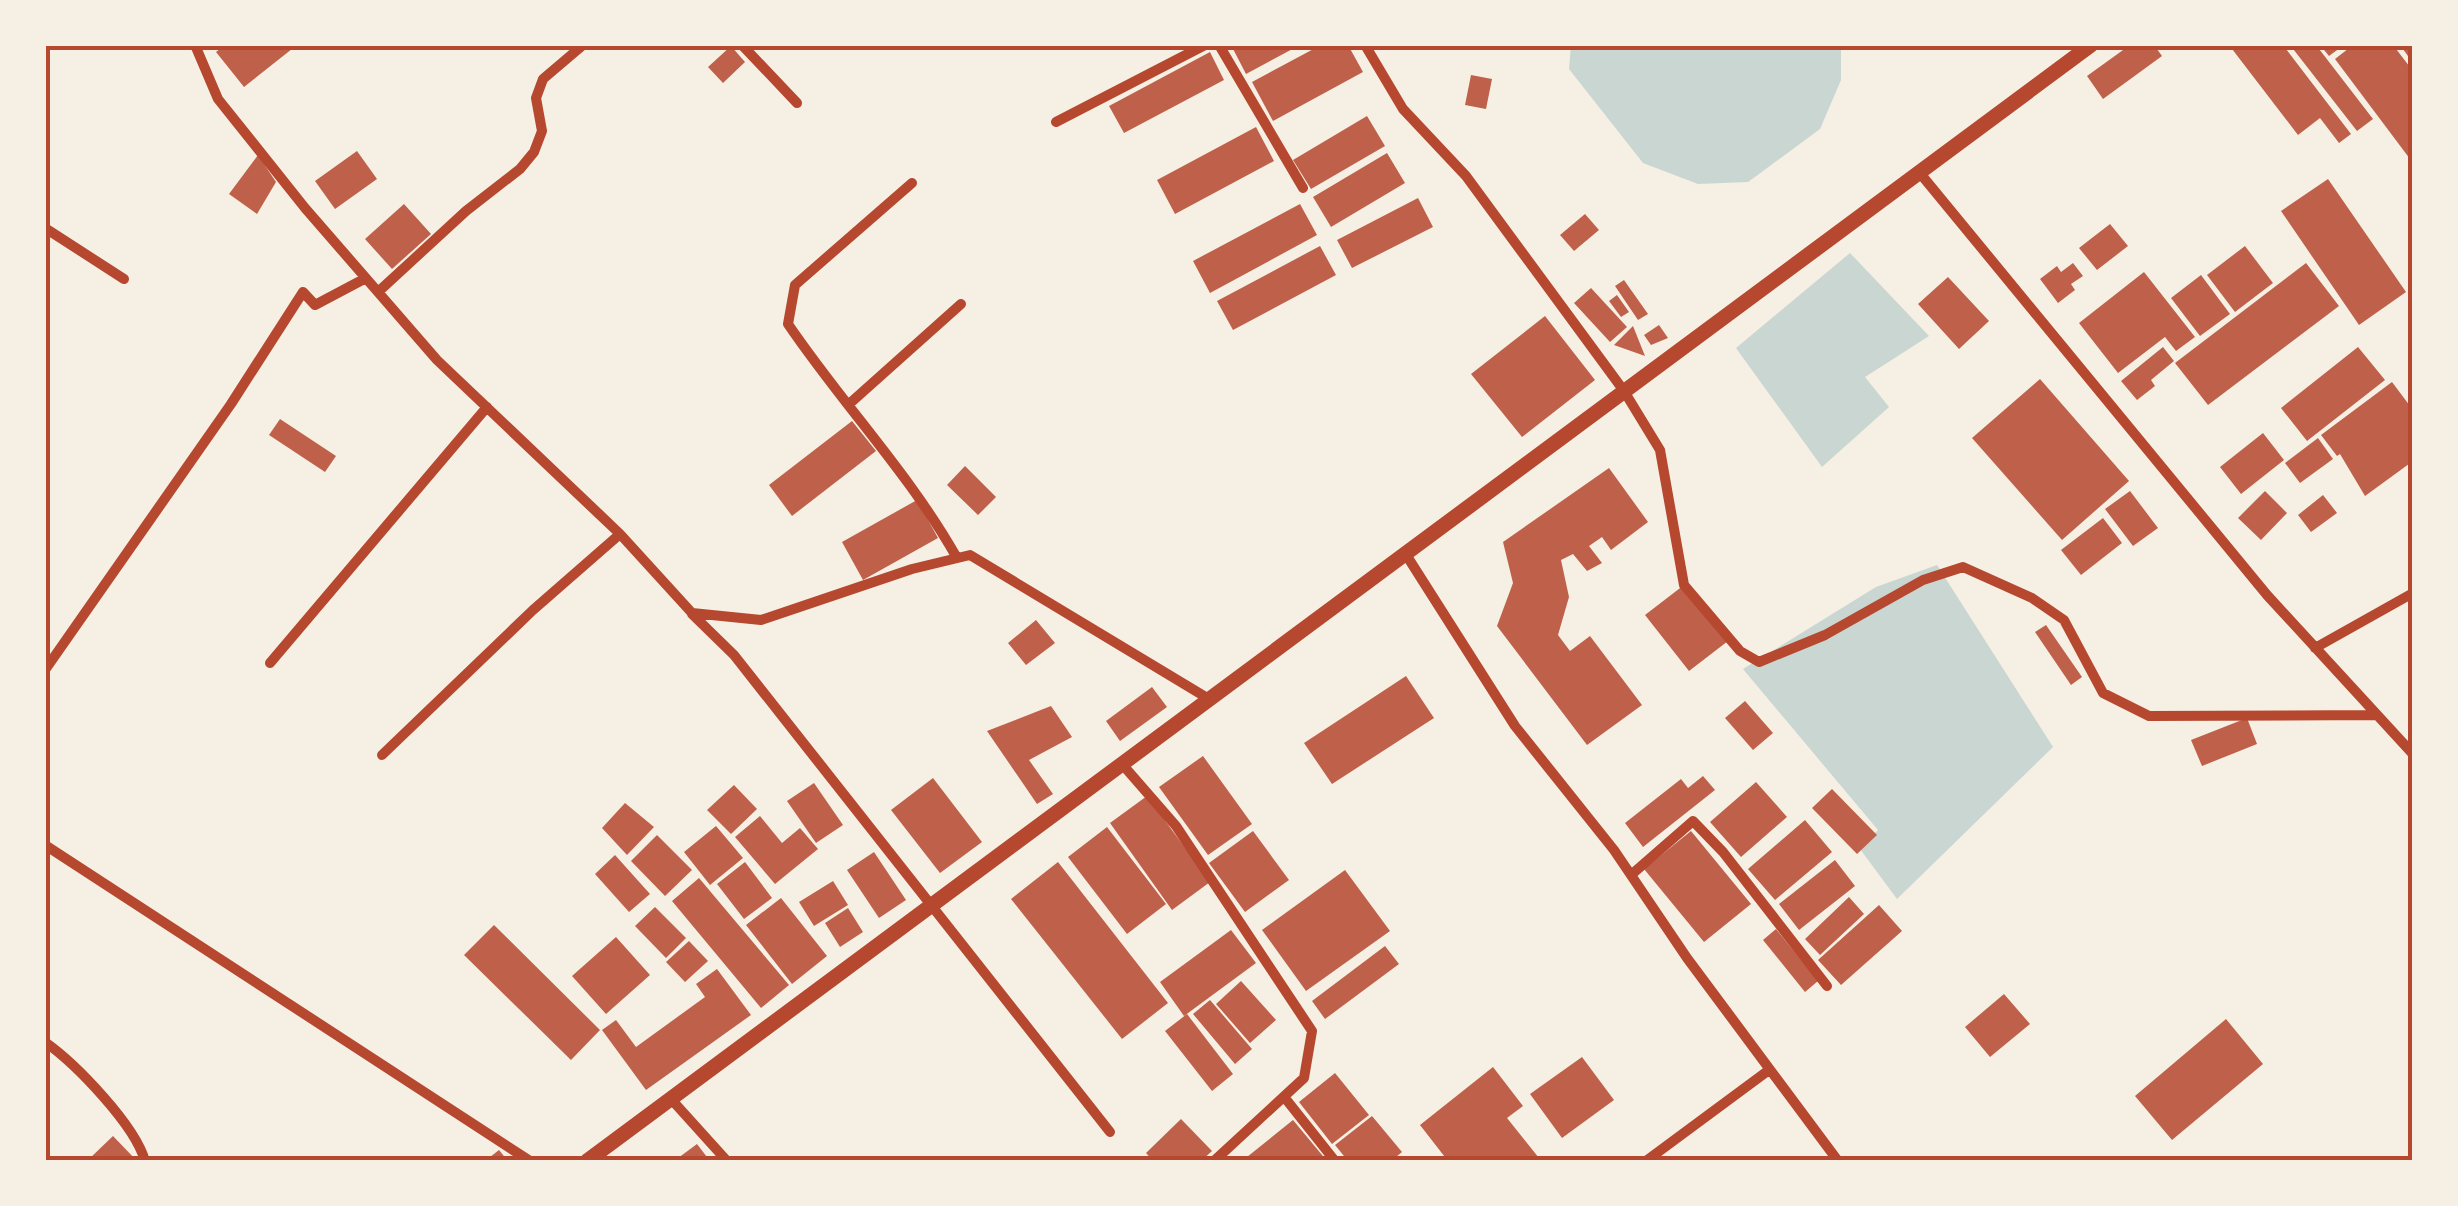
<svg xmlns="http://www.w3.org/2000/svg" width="2458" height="1206" font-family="Merriweather,serif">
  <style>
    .water { fill: #c9d6d2 }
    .building { fill: #bf614a }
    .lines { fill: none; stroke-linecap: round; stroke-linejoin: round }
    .minor { stroke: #b5482f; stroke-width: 10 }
    .primary { stroke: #b5482f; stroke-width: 15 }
    .neatline { fill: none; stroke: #b5482f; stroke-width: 4 }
  </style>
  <rect width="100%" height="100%" fill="#f6efe4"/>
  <path class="water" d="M 1571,45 L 1841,45 L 1841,80 L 1820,129 L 1748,182 L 1698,184 L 1643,163 L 1569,69 Z
    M 1850,253 L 1929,336 L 1865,377 L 1889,407 L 1822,467 L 1736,348 Z
    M 1937,565 L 2053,747 L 1897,899 L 1860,849 L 1878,830 L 1743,669 L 1876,587 Z"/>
  <path class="building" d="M 225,45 L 297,45 L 244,87 L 216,52 Z
    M 1231,45 L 1300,45 L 1246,74 Z
    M 1321,45 L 1348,45 L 1363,72 L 1273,121 L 1252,82 Z
    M 2130,45 L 2154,45 L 2162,56 L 2103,99 L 2087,76 Z
    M 2229,45 L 2283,45 L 2351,134 L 2339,143 L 2320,118 L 2298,135 Z
    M 2290,45 L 2316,45 L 2373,119 L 2357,131 Z
    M 2320,45 L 2344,45 L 2329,56 Z
    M 2353,45 L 2393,45 L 2413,71 L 2413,163 L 2335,59 Z
    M 2400,45 L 2413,45 L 2413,63 Z
    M 731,46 L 745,62 L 723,83 L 708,67 Z
    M 1210,52 L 1224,80 L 1124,133 L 1109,106 Z
    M 1471,75 L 1492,79 L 1486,109 L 1465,105 Z
    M 1367,116 L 1385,146 L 1311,189 L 1293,160 Z
    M 1256,127 L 1274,161 L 1175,214 L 1157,180 Z
    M 357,151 L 377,179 L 335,209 L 315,181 Z
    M 1387,153 L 1405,183 L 1331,227 L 1313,197 Z
    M 258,155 L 276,182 L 257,214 L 229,194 Z
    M 2328,179 L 2406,292 L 2359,325 L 2281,211 Z
    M 1418,198 L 1433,227 L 1352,268 L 1337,240 Z
    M 404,204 L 431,234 L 392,269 L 365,239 Z
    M 1300,204 L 1317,235 L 1210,293 L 1193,261 Z
    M 1585,214 L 1599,230 L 1574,251 L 1560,235 Z
    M 2110,224 L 2128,246 L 2097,270 L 2079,248 Z
    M 1320,246 L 1336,275 L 1233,330 L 1217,301 Z
    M 2245,246 L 2273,283 L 2235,312 L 2207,275 Z
    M 2073,263 L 2083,276 L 2071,284 L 2075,290 L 2058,303 L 2040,279 L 2057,266 L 2061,272 Z
    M 2306,263 L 2339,306 L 2208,405 L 2175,363 Z
    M 2144,272 L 2195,337 L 2176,351 L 2165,337 L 2118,373 L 2079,323 Z
    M 2201,275 L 2230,314 L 2200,336 L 2171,298 Z
    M 1948,277 L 1989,321 L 1959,349 L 1918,304 Z
    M 1624,280 L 1648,314 L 1638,320 L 1615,286 Z
    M 1591,288 L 1627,327 L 1610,342 L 1574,303 Z
    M 1617,295 L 1629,312 L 1621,317 L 1609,301 Z
    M 1545,316 L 1595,380 L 1522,437 L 1471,374 Z
    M 1659,325 L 1668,338 L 1651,345 L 1644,335 Z
    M 1633,326 L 1645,356 L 1614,345 Z
    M 2163,347 L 2174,361 L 2151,380 L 2155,386 L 2137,400 L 2121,381 Z
    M 2358,347 L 2385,380 L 2307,441 L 2281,408 Z
    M 2040,379 L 2129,481 L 2062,540 L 1972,438 Z
    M 2392,382 L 2413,410 L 2413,461 L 2365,496 L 2340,454 L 2337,456 L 2321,435 Z
    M 280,419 L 336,456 L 325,472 L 269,435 Z
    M 852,421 L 876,451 L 792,516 L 769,485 Z
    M 2263,433 L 2284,460 L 2241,494 L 2220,467 Z
    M 2318,438 L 2333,459 L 2300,483 L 2285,463 Z
    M 965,466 L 996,497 L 978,515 L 947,485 Z
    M 1609,468 L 1648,522 L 1611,550 L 1602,537 L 1589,546 L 1602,563 L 1587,571 L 1573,554 L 1561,560 L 1569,597 L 1558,635 L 1570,651 L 1590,636 L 1642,705 L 1587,745 L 1497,626 L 1513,583 L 1503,542 Z
    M 2130,491 L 2158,528 L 2133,546 L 2105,509 Z
    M 2265,491 L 2287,513 L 2261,540 L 2238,518 Z
    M 2323,495 L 2337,513 L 2311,532 L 2298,515 Z
    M 917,500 L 938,538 L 863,580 L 842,542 Z
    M 2103,518 L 2122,543 L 2081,575 L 2061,550 Z
    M 1684,585 L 1728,641 L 1689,671 L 1645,615 Z
    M 1036,620 L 1055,643 L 1026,665 L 1008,643 Z
    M 2046,625 L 2082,677 L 2071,685 L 2035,632 Z
    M 1406,676 L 1434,718 L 1332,784 L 1304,743 Z
    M 1152,687 L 1167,707 L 1120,741 L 1106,721 Z
    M 1745,701 L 1773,733 L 1753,750 L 1725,718 Z
    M 1051,706 L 1072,737 L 1029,760 L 1053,794 L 1037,804 L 987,731 Z
    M 2247,718 L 2257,744 L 2202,766 L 2191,740 Z
    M 1203,756 L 1252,824 L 1208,855 L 1159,787 Z
    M 1703,776 L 1715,790 L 1643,847 L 1625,823 L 1681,779 L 1688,788 Z
    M 933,778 L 982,842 L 940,873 L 891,810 Z
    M 1756,782 L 1787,817 L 1741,857 L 1710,822 Z
    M 814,783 L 843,825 L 816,843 L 787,801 Z
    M 734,785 L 757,809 L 731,834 L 707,810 Z
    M 1832,789 L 1877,835 L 1857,854 L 1812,808 Z
    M 1147,796 L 1210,882 L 1172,910 L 1110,823 Z
    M 625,803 L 654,827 L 627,855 L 602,828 Z
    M 760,816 L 782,843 L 800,828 L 818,849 L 775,884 L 735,837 Z
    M 1805,820 L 1832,852 L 1775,900 L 1748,869 Z
    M 716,826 L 743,858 L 710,885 L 684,852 Z
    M 1107,827 L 1166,904 L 1127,934 L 1068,857 Z
    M 1253,831 L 1289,880 L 1245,912 L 1209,863 Z
    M 1691,831 L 1751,904 L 1704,942 L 1644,869 Z
    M 657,835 L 692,870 L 665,896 L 631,861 Z
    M 874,852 L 906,900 L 879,918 L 847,870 Z
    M 615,855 L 650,894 L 629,912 L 595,874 Z
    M 1835,860 L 1855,886 L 1799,930 L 1779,904 Z
    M 745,862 L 772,898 L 744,919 L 717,884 Z
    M 1058,862 L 1168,1003 L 1122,1039 L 1011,899 Z
    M 1345,870 L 1390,931 L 1306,991 L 1262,930 Z
    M 699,878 L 789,985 L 761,1008 L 672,901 Z
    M 833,881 L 848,905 L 814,926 L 799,902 Z
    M 1849,897 L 1864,914 L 1820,955 L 1805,939 Z
    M 781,898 L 827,956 L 792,984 L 746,925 Z
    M 1879,905 L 1902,931 L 1841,985 L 1818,960 Z
    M 655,907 L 686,938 L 666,958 L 635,926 Z
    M 848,908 L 863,932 L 840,947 L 825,923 Z
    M 494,925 L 600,1030 L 571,1060 L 464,955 Z
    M 1776,929 L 1818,981 L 1805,992 L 1763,940 Z
    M 1231,930 L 1256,963 L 1184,1016 L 1160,982 Z
    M 616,937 L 650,975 L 606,1014 L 572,976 Z
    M 689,941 L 708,961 L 685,982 L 666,962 Z
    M 1385,946 L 1399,964 L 1325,1019 L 1312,1001 Z
    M 717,969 L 751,1015 L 646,1090 L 602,1030 L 616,1020 L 636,1047 L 705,997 L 696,984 Z
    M 1241,981 L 1276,1020 L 1250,1043 L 1216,1004 Z
    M 2004,994 L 2030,1024 L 1990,1057 L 1965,1027 Z
    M 1210,1000 L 1252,1049 L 1235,1064 L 1193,1014 Z
    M 1187,1014 L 1233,1074 L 1212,1091 L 1165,1031 Z
    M 2226,1019 L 2263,1064 L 2172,1140 L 2135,1096 Z
    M 1582,1057 L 1614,1100 L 1562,1138 L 1530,1094 Z
    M 1493,1067 L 1523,1106 L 1507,1118 L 1539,1158 L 1448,1161 L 1420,1125 Z
    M 1335,1073 L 1369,1115 L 1332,1144 L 1299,1102 Z
    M 1372,1116 L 1402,1152 L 1391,1161 L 1348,1161 L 1335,1145 Z
    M 1181,1119 L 1212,1151 L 1201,1161 L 1153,1161 L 1146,1153 Z
    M 1293,1120 L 1327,1161 L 1242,1161 Z
    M 113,1136 L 137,1161 L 87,1161 Z
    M 697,1144 L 710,1161 L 674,1161 Z
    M 499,1150 L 508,1161 L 485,1161 Z"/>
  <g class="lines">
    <path class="minor" d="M 195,45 L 218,99 L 305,208 L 437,360 L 620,534 L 692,613 L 761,620 L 912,569 L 970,555 L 1209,699
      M 742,45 L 797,103
      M 1219,45 L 1303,188
      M 1365,45 L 1403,109 L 1466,176 L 1624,391 L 1660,450 L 1684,585 L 1740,651 L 1759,662 L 1825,635 L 1923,580 L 1963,567 L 2032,598 L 2064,620 L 2103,693 L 2149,716 L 2377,715
      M 1056,122 L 1205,45
      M 1919,172 L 2267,595 L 2413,754
      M 912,183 L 795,285 L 788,324 C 843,405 909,473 957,558
      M 45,228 L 124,279
      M 378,292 L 466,211 L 520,169 L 534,152 L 542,131 L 536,98 L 543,79 L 583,45
      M 848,405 L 961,304
      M 1405,553 L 1515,726 L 1614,850 L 1687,958 L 1838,1161
      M 692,614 L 734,655 L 1110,1132
      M 2315,648 L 2413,593
      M 270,663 L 487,407
      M 45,670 L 231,404 L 303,292 L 315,305 L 366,278
      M 382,755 L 533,610 L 620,534
      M 1122,764 L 1176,826 L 1312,1031 L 1304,1078 L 1214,1161
      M 45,845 L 530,1161
      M 1631,875 L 1693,821 L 1723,852 L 1827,986
      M 45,1042 C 76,1064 135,1125 145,1161
      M 1285,1098 L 1335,1161
      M 671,1099 L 727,1161
      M 1646,1161 L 1769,1070"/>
    <path class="primary" d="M 587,1161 L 2091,45"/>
  </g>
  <rect width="2458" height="1206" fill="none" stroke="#f6efe4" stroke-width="95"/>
  <rect x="48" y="48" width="2362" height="1110" class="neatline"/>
</svg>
